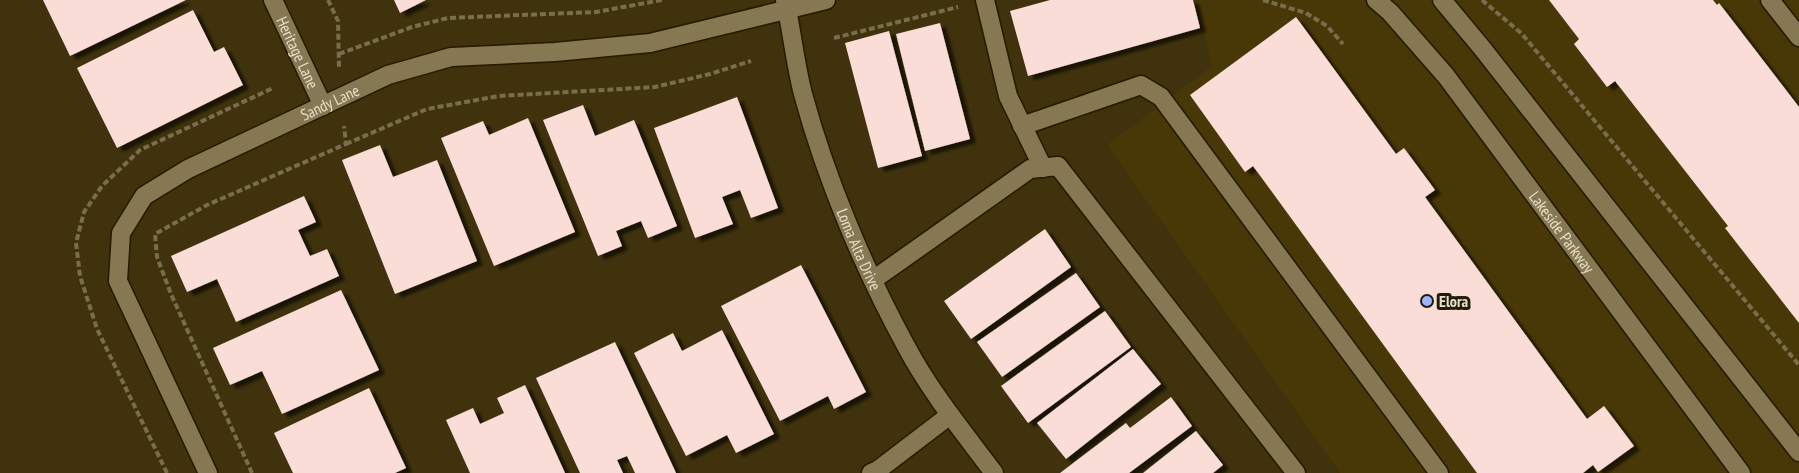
<svg xmlns="http://www.w3.org/2000/svg" width="1799" height="473" font-family="'PT Sans Narrow',sans-serif">
  <style>
    .built { fill: #483807 }
    .building { fill: #fbddd8; filter: url(#shadow) }
    .lines { fill: none; stroke-linecap: round; stroke-linejoin: round }
    .minor-casing { stroke: #241a00; stroke-width: 21 }
    .path { stroke: #786d4d; stroke-width: 4; stroke-dasharray: 6 3; stroke-linecap: butt }
    .minor { stroke: #867852; stroke-width: 18 }
    .poi-dot { fill: #9cb4fd; stroke: #211b0b; stroke-width: 2 }
    .labels { text-anchor: middle; stroke-width: 6; stroke-linejoin: round; paint-order: stroke }
    .street-label { font-size: 16px; fill: #e7e0cb; stroke: #211b0b }
    .poi-label { font-size: 16px; font-weight: bold; fill: #e7e0cb; stroke: #211b0b; text-anchor: start }
  </style>
  <defs>
    <filter id="shadow"><feDropShadow dx="6" dy="4" stdDeviation="1.5" flood-color="#0009"/></filter>
  </defs>
  <rect width="100%" height="100%" fill="#3f320c"/>
  <path class="built" d="M 1196,0 L 1799,0 L 1799,473 L 1340,473 L 1107,145 L 1212,66 Z"/>
  <path class="building" d="M 43,0 L 186,0 L 70,56 Z
    M 394,0 L 426,0 L 400,13 Z
    M 1050,0 L 1193,0 L 1200,28 L 1028,76 L 1010,11 Z
    M 1549,0 L 1713,0 L 1717,5 L 1719,3 L 1799,107 L 1799,323 L 1725,228 L 1728,226 L 1615,81 L 1607,87 L 1574,44 L 1579,39 Z
    M 193,10 L 214,52 L 224,47 L 243,85 L 117,148 L 77,68 Z
    M 1296,17 L 1396,154 L 1404,148 L 1435,190 L 1425,197 L 1587,419 L 1604,406 L 1634,446 L 1598,472 L 1593,465 L 1583,473 L 1477,473 L 1253,166 L 1245,172 L 1190,95 Z
    M 940,23 L 970,139 L 925,151 L 896,34 Z
    M 889,31 L 922,156 L 878,168 L 845,43 Z
    M 737,97 L 778,208 L 751,218 L 740,190 L 722,197 L 733,224 L 695,238 L 654,128 Z
    M 583,105 L 595,136 L 634,120 L 677,226 L 648,238 L 641,221 L 616,231 L 622,246 L 598,256 L 543,120 Z
    M 528,118 L 575,232 L 494,266 L 441,138 L 483,121 L 489,135 Z
    M 380,145 L 393,177 L 437,160 L 477,261 L 395,294 L 342,160 Z
    M 304,196 L 316,222 L 298,230 L 310,256 L 327,249 L 339,276 L 236,322 L 217,279 L 187,292 L 171,256 Z
    M 1045,229 L 1071,267 L 971,339 L 944,301 Z
    M 801,265 L 866,392 L 834,409 L 828,396 L 780,421 L 721,306 Z
    M 1076,273 L 1100,307 L 1002,377 L 977,342 Z
    M 341,290 L 379,370 L 282,414 L 262,371 L 230,385 L 213,348 Z
    M 1105,311 L 1131,347 L 1028,423 L 1001,386 Z
    M 722,330 L 774,434 L 736,453 L 727,435 L 686,456 L 634,353 L 673,333 L 682,351 Z
    M 615,342 L 676,473 L 635,473 L 627,456 L 617,460 L 623,473 L 580,473 L 536,378 Z
    M 1133,349 L 1161,384 L 1066,459 L 1037,423 Z
    M 525,385 L 565,473 L 470,473 L 446,420 L 473,408 L 480,424 L 504,413 L 497,398 Z
    M 369,388 L 406,468 L 395,473 L 293,473 L 274,433 Z
    M 1171,397 L 1192,426 L 1129,473 L 1060,473 L 1126,423 L 1130,428 Z
    M 1196,431 L 1223,465 L 1213,473 L 1143,473 Z"/>
  <g class="lines">
    <g class="minor-casing">
      <g id="minor">
        <path id="s1" d="M 273,0 L 323,106"/>
        <path id="s2" d="M 785,0 C 792,31 795,63 803,94 C 826,179 864,269 906,346 C 929,390 964,433 994,473"/>
        <path d="M 985,0 L 1008,96 L 1043,168"/>
        <path id="s3" d="M 1376,0 L 1390,12 L 1446,76 L 1741,473"/>
        <path d="M 1442,0 L 1482,48 L 1799,452"/>
        <path d="M 1770,0 L 1799,37"/>
        <path d="M 1022,126 L 1141,85 L 1161,97 L 1439,473"/>
        <path d="M 873,280 L 1030,169 L 1058,166 L 1296,473"/>
        <path id="s4" d="M 208,473 L 118,281 L 121,233 L 144,196 L 188,169 L 388,75 L 451,57 L 555,52 L 650,43 L 826,0"/>
        <path d="M 871,473 L 878,470 L 950,415"/>
      </g>
    </g>
    <path class="path" d="M 328,0 L 338,21 L 339,68
      M 1263,0 L 1306,13 L 1327,26 L 1343,44
      M 1482,0 L 1522,34 L 1799,365
      M 834,38 L 958,7
      M 339,54 L 412,27 L 448,18 L 596,12 L 662,0
      M 346,144 L 427,109 L 499,96 L 655,87 L 710,74 L 751,61
      M 167,473 L 97,329 L 80,276 L 76,243 L 84,212 L 102,186 L 140,150 L 273,88
      M 252,473 L 171,294 L 157,257 L 155,234 L 207,205 L 346,144 L 344,126"/>
    <use href="#minor" class="minor"/>
  </g>
  <circle class="poi-dot" cx="1427" cy="301" r="6"/>
  <g class="labels">
    <g class="street-label">
      <text dy="6" stroke="none"><textPath href="#s1" startOffset="58">Heritage Lane</textPath></text>
      <text dy="6" stroke="none"><textPath href="#s4" startOffset="512">Sandy Lane</textPath></text>
      <text dy="6" stroke="none"><textPath href="#s3" startOffset="298">Lakeside Parkway</textPath></text>
      <text dy="6" stroke="none"><textPath href="#s2" startOffset="261">Loma Alta Drive</textPath></text>
    </g>
    <g class="poi-label">
      <text x="1439" y="307">Elora</text>
    </g>
  </g>
</svg>
